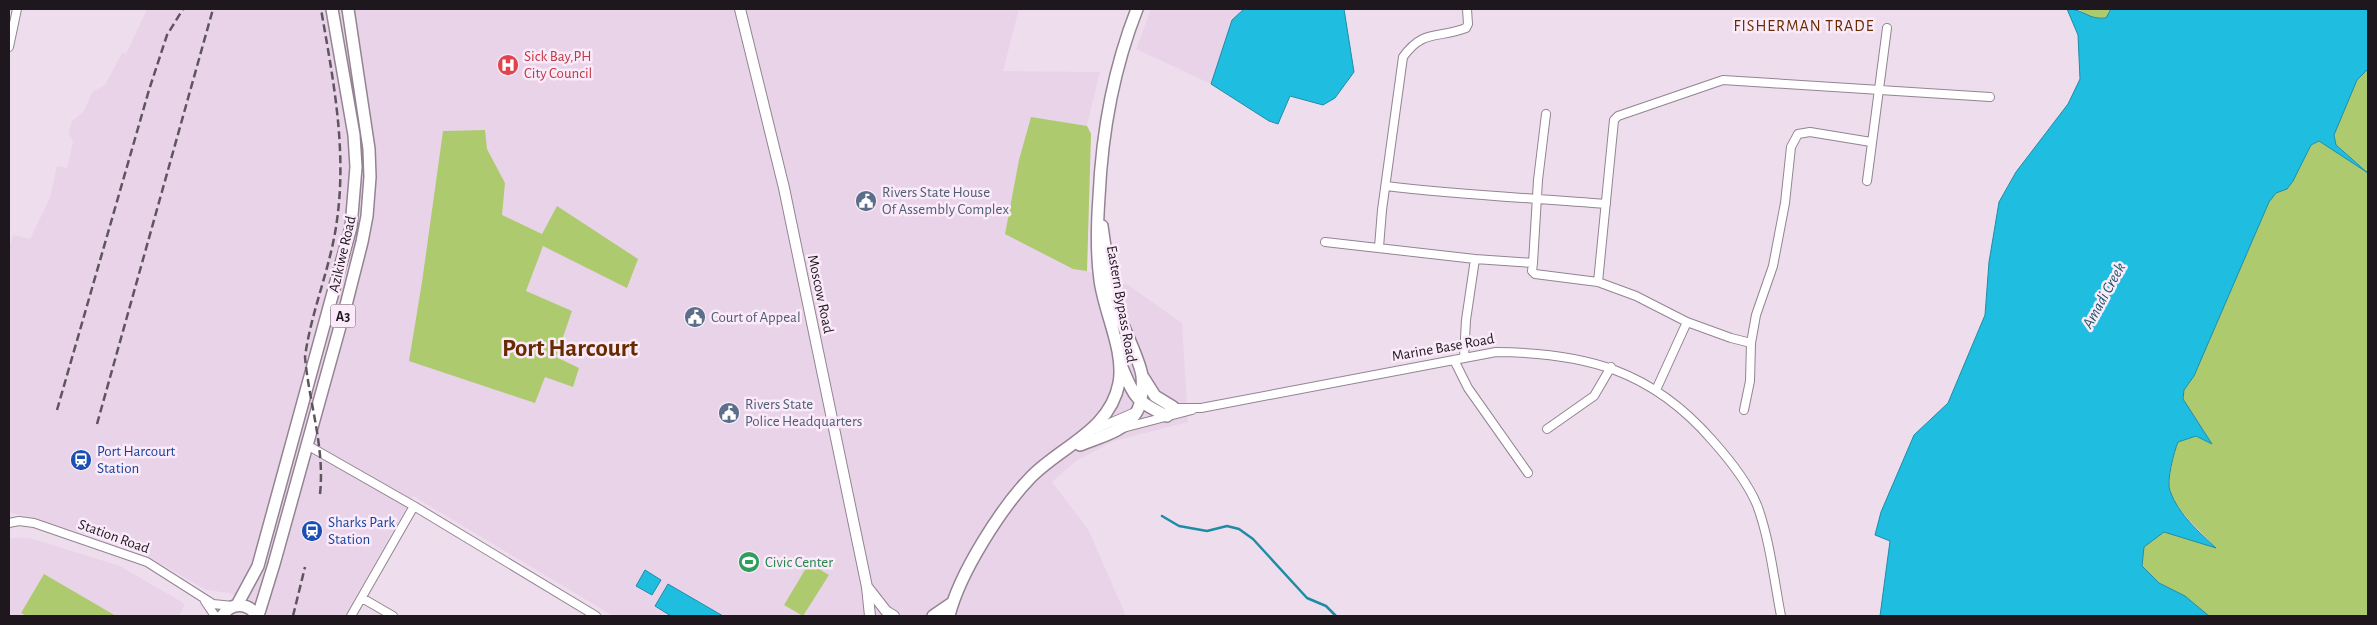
<svg xmlns="http://www.w3.org/2000/svg" width="2377" height="625" font-family="'Alegreya Sans',sans-serif">
  <style>
    .built { fill: #e9d3e8 }
    .green { fill: #adcb6e }
    .water { fill: #1fbee1; stroke: #1f8ca6 }
    .lines { fill: none; stroke-linecap: round; stroke-linejoin: round }
    .stream { stroke: #1f8ca6; stroke-width: 2.5 }
    .street-casing { stroke: #938492; stroke-width: 10 }
    .secondary-casing { stroke: #938492; stroke-width: 12 }
    .primary-casing { stroke: #938492; stroke-width: 14 }
    .street { stroke: #fff; stroke-width: 8 }
    .secondary { stroke: #fff; stroke-width: 10 }
    .primary { stroke: #fff; stroke-width: 11 }
    .rail { stroke: #5e555e; stroke-width: 2.5; stroke-dasharray: 8 4; stroke-linecap: butt }
    .labels { text-anchor: middle; stroke-width: 5; stroke-linejoin: round; paint-order: stroke }
    .shield { fill: #fbebfa; stroke: #605760; stroke-width: 1 }
    .shield-label { font-size: 14px; font-weight: bold; fill: #1e181e }
    .health-label { font-size: 15px; fill: #be3a42; stroke: #fbebfa; text-anchor: start }
    .service-label { font-size: 15px; fill: #4e5e75; stroke: #fbebfa; text-anchor: start }
    .street-label { font-size: 15px; fill: #1e181e; stroke: #fbebfa }
    .transit-label { font-size: 15px; fill: #164399; stroke: #fbebfa; text-anchor: start }
    .leisure-label { font-size: 15px; fill: #27864d; stroke: #fbebfa; text-anchor: start }
    .neighbourhood-label { font-size: 16px; letter-spacing: 1px; fill: #682b00; stroke: #fbebfa }
    .water-label { font-size: 16px; font-style: italic; fill: #1f5867; stroke: #fbebfa }
    .town-label { font-size: 25px; font-weight: bold; fill: #682b00; stroke: #fbebfa }
  </style>
  <rect width="100%" height="100%" fill="#eedeed"/>
  <path class="built" d="M 147,9 L 1019,9 L 1003,71 L 1100,72 L 1087,125 L 1091,134 L 1087,271 L 1128,285 L 1182,323 L 1188,422 L 1114,441 L 1076,461 L 1052,482 L 1088,529 L 1126,616 L 613,616 L 413,496 L 345,616 L 267,616 L 267,613 L 254,604 L 229,593 L 206,590 L 130,546 L 9,512 L 9,250 L 13,235 L 30,239 L 50,198 L 57,166 L 67,168 L 73,142 L 69,135 L 71,122 L 84,111 L 92,92 L 105,85 L 122,53 L 126,54 Z
    M 1151,9 L 1244,9 L 1232,20 L 1211,84 L 1136,49 Z
    M 11,538 L 30,538 L 120,566 L 185,604 L 179,616 L 9,616 L 9,540 Z"/>
  <path class="green" d="M 2078,9 L 2111,9 L 2106,18 L 2094,19 Z
    M 2368,69 L 2368,172 L 2336,145 L 2334,135 L 2357,79 Z
    M 1031,117 L 1087,126 L 1091,134 L 1087,271 L 1073,269 L 1005,234 L 1019,160 Z
    M 485,130 L 487,149 L 505,183 L 502,215 L 542,234 L 557,206 L 638,259 L 627,288 L 543,246 L 526,291 L 572,311 L 556,357 L 579,368 L 573,387 L 545,377 L 535,403 L 409,361 L 422,282 L 443,131 Z
    M 2319,141 L 2368,173 L 2368,616 L 2209,616 L 2185,596 L 2159,584 L 2142,567 L 2144,547 L 2164,532 L 2215,547 C 2204,535 2171,505 2169,489 C 2168,474 2173,456 2178,442 L 2196,436 L 2212,444 L 2183,399 L 2184,390 L 2194,376 L 2269,202 L 2276,192 L 2287,189 L 2311,145 Z
    M 809,563 L 829,575 L 803,616 L 784,605 Z
    M 44,574 L 116,616 L 27,616 L 21,613 Z"/>
  <path class="water" d="M 1244,9 L 1344,9 L 1354,72 L 1335,98 L 1323,105 L 1290,96 L 1278,124 L 1269,121 L 1211,84 L 1232,20 Z
    M 2067,9 C 2085,9 2087,20 2106,18 L 2111,9 L 2368,9 L 2368,69 L 2357,80 L 2334,135 L 2336,145 L 2368,173 L 2319,141 L 2311,145 L 2293,181 L 2287,189 L 2276,193 L 2269,202 L 2194,376 L 2184,390 L 2183,399 L 2212,444 L 2196,436 L 2178,442 C 2174,452 2166,481 2170,491 C 2178,514 2200,533 2216,548 L 2164,532 L 2144,547 L 2142,566 L 2159,583 L 2185,596 L 2209,616 L 1880,616 L 1890,541 L 1875,535 L 1881,512 L 1914,435 L 1948,403 L 1985,315 L 1989,262 L 1999,202 L 2016,172 L 2068,104 L 2080,79 L 2078,35 Z
    M 645,570 L 661,580 L 652,595 L 636,586 Z
    M 668,584 L 723,616 L 671,616 L 655,606 Z"/>
  <g class="lines">
    <path class="stream" d="M 1162,516 L 1179,526 L 1207,531 L 1227,526 L 1239,529 L 1253,539 L 1307,598 L 1326,606 L 1336,616"/>
    <g class="street-casing">
      <path id="street" d="M 9,47 L 17,9
        M 1867,181 L 1887,28
        M 1386,186 C 1459,195 1532,198 1606,204
        M 1325,242 L 1475,259
        M 1379,247 L 1382,210 L 1403,57 C 1423,29 1437,39 1466,28 L 1468,24 L 1467,9
        M 1533,263 L 1532,271 L 1535,274 L 1598,282 L 1614,120 L 1618,116 L 1723,80 L 1990,97
        M 1598,282 L 1636,296 L 1687,322
        M 1464,357 L 1466,320 L 1475,259 L 1533,263 L 1538,180 L 1546,114
        M 1454,360 L 1468,388 L 1528,473
        M 1656,390 L 1687,322 L 1731,338 L 1751,343 L 1756,315 L 1773,266 L 1785,203 L 1791,147 L 1798,134 L 1810,132 L 1871,142
        M 1169,408 L 1201,408 L 1496,352 C 1586,353 1651,370 1712,440 C 1729,459 1747,481 1757,505 C 1770,540 1774,580 1781,616
        M 1744,410 L 1750,381 L 1751,343
        M 1123,428 L 1192,410
        M 1096,429 L 1135,412
        M 1547,429 L 1594,396 L 1611,367
        M 307,445 L 414,506 L 596,616
        M 9,523 L 19,521 L 34,523 L 147,562 L 213,604 L 233,606
        M 362,598 L 393,616
        M 205,601 L 215,616
        M 351,616 L 414,506"/>
    </g>
    <g class="secondary-casing">
      <path id="secondary" d="M 740,9 L 784,188 L 867,587 L 870,616
        M 868,588 L 886,611 L 894,616"/>
    </g>
    <g class="primary-casing">
      <path id="primary" d="M 1121,365 C 1135,398 1134,400 1167,416
        M 1143,377 L 1155,396 L 1173,407
        M 1080,445 C 1099,437 1124,432 1136,413 C 1142,404 1143,387 1142,376 C 1140,360 1124,330 1118,312 C 1110,284 1106,255 1102,226
        M 237,605 L 258,566 L 351,227 L 356,167 L 354,135 L 332,9
        M 222,616 C 231,602 248,602 257,616
        M 258,616 L 274,564 L 346,305 L 362,242 L 367,216 L 370,177 L 369,149 L 348,9
        M 933,616 L 952,603
        M 949,616 C 959,574 1001,508 1031,477 C 1061,446 1110,431 1119,383 C 1125,351 1104,312 1100,280 C 1096,251 1097,225 1099,197 C 1102,131 1113,70 1137,9"/>
    </g>
    <use href="#street" class="street"/>
    <use href="#secondary" class="secondary"/>
    <use href="#primary" class="primary"/>
    <path class="rail" d="M 57,410 L 149,90 L 167,35 L 183,9
      M 97,424 L 213,9
      M 320,494 C 325,447 309,403 305,357 C 311,311 331,267 337,220 C 347,148 333,79 321,9
      M 293,616 L 305,567"/>
  </g>
  <defs>
    <g id="hospital-disc" transform="scale(1.125)"><circle r="9.5" fill="#e0444e" stroke="#fbebfa"/><path d="M-5-5h3v3.5h4V-5h3V5h-3V1.5h-4V5h-3Z" fill="#fff"/></g>
    <g id="civic-disc" transform="scale(1.125)"><circle r="9.5" fill="#5c6f8a" stroke="#fbebfa"/><path d="M-.6-6.5H3V-4.5H.6V-3L4-1V1h2V6H-6V1h2V-1L-.6-3ZM-1.2 2.5V6h2.4V2.5Z" fill="#fff"/></g>
    <g id="station-disc" transform="scale(1.125)"><circle r="9.5" fill="#1a4fb4" stroke="#fbebfa"/><path d="M-3-6H3Q5-6 5-4V2Q5 4 3 4L4.5 6H3L1.5 4h-3L-3 6H-4.5L-3 4Q-5 4-5 2V-4Q-5-6-3-6ZM-3.5-4v3h7v-3ZM-3.5 1v1.5H-2V1ZM2 1v1.5H3.5V1Z" fill="#fff"/></g>
    <g id="stadium-disc" transform="scale(1.125)"><circle r="9.5" fill="#2e9e5b" stroke="#fbebfa"/><path d="M0-5a6.5 5 0 1 0 0 10a6.5 5 0 1 0 0-10ZM-3.5-1.8h7v3.6h-7Z" fill="#fff"/></g>
  </defs>
  <g fill-rule="evenodd">
    <use href="#hospital-disc" x="508" y="65"/>
    <use href="#civic-disc" x="866" y="201"/>
    <use href="#civic-disc" x="695" y="317"/>
    <use href="#civic-disc" x="729" y="413"/>
    <use href="#station-disc" x="81" y="460"/>
    <use href="#station-disc" x="312" y="531"/>
    <use href="#stadium-disc" x="749" y="562"/>
  </g>
  <g class="labels">
    <rect class="shield" x="330.5" y="304.5" width="25" height="23" rx="4"/>
    <g class="shield-label">
      <text x="343" y="321">A3</text>
    </g>
    <g class="health-label">
      <text x="524" y="61">Sick Bay,PH<tspan x="524" dy="17">City Council</tspan></text>
    </g>
    <g class="service-label">
      <text x="882" y="197">Rivers State House<tspan x="882" dy="17">Of Assembly Complex</tspan></text>
      <text x="711" y="322">Court of Appeal</text>
      <text x="745" y="409">Rivers State<tspan x="745" dy="17">Police Headquarters</tspan></text>
    </g>
    <g class="street-label">
      <text transform="translate(342 254) rotate(-77)" y="5">Azikiwe Road</text>
      <text transform="translate(821 294) rotate(78)" y="5">Moscow Road</text>
      <text transform="translate(1122 304) rotate(80)" y="5">Eastern Bypass Road</text>
      <text transform="translate(1443 347) rotate(-10)" y="5">Marine Base Road</text>
      <text transform="translate(114 536) rotate(20)" y="5">Station Road</text>
    </g>
    <g class="transit-label">
      <text x="97" y="456">Port Harcourt<tspan x="97" dy="17">Station</tspan></text>
      <text x="328" y="527">Sharks Park<tspan x="328" dy="17">Station</tspan></text>
    </g>
    <g class="leisure-label">
      <text x="765" y="567">Civic Center</text>
    </g>
    <g class="neighbourhood-label">
      <text x="1804" y="31">FISHERMAN TRADE</text>
    </g>
    <g class="water-label">
      <text transform="translate(2103 295) rotate(-61)" y="6">Amadi Creek</text>
    </g>
    <g class="town-label">
      <text x="570" y="356">Port Harcourt</text>
    </g>
  </g>
  <rect width="2377" height="625" fill="none" stroke="#1e181e" stroke-width="20"/>
</svg>
